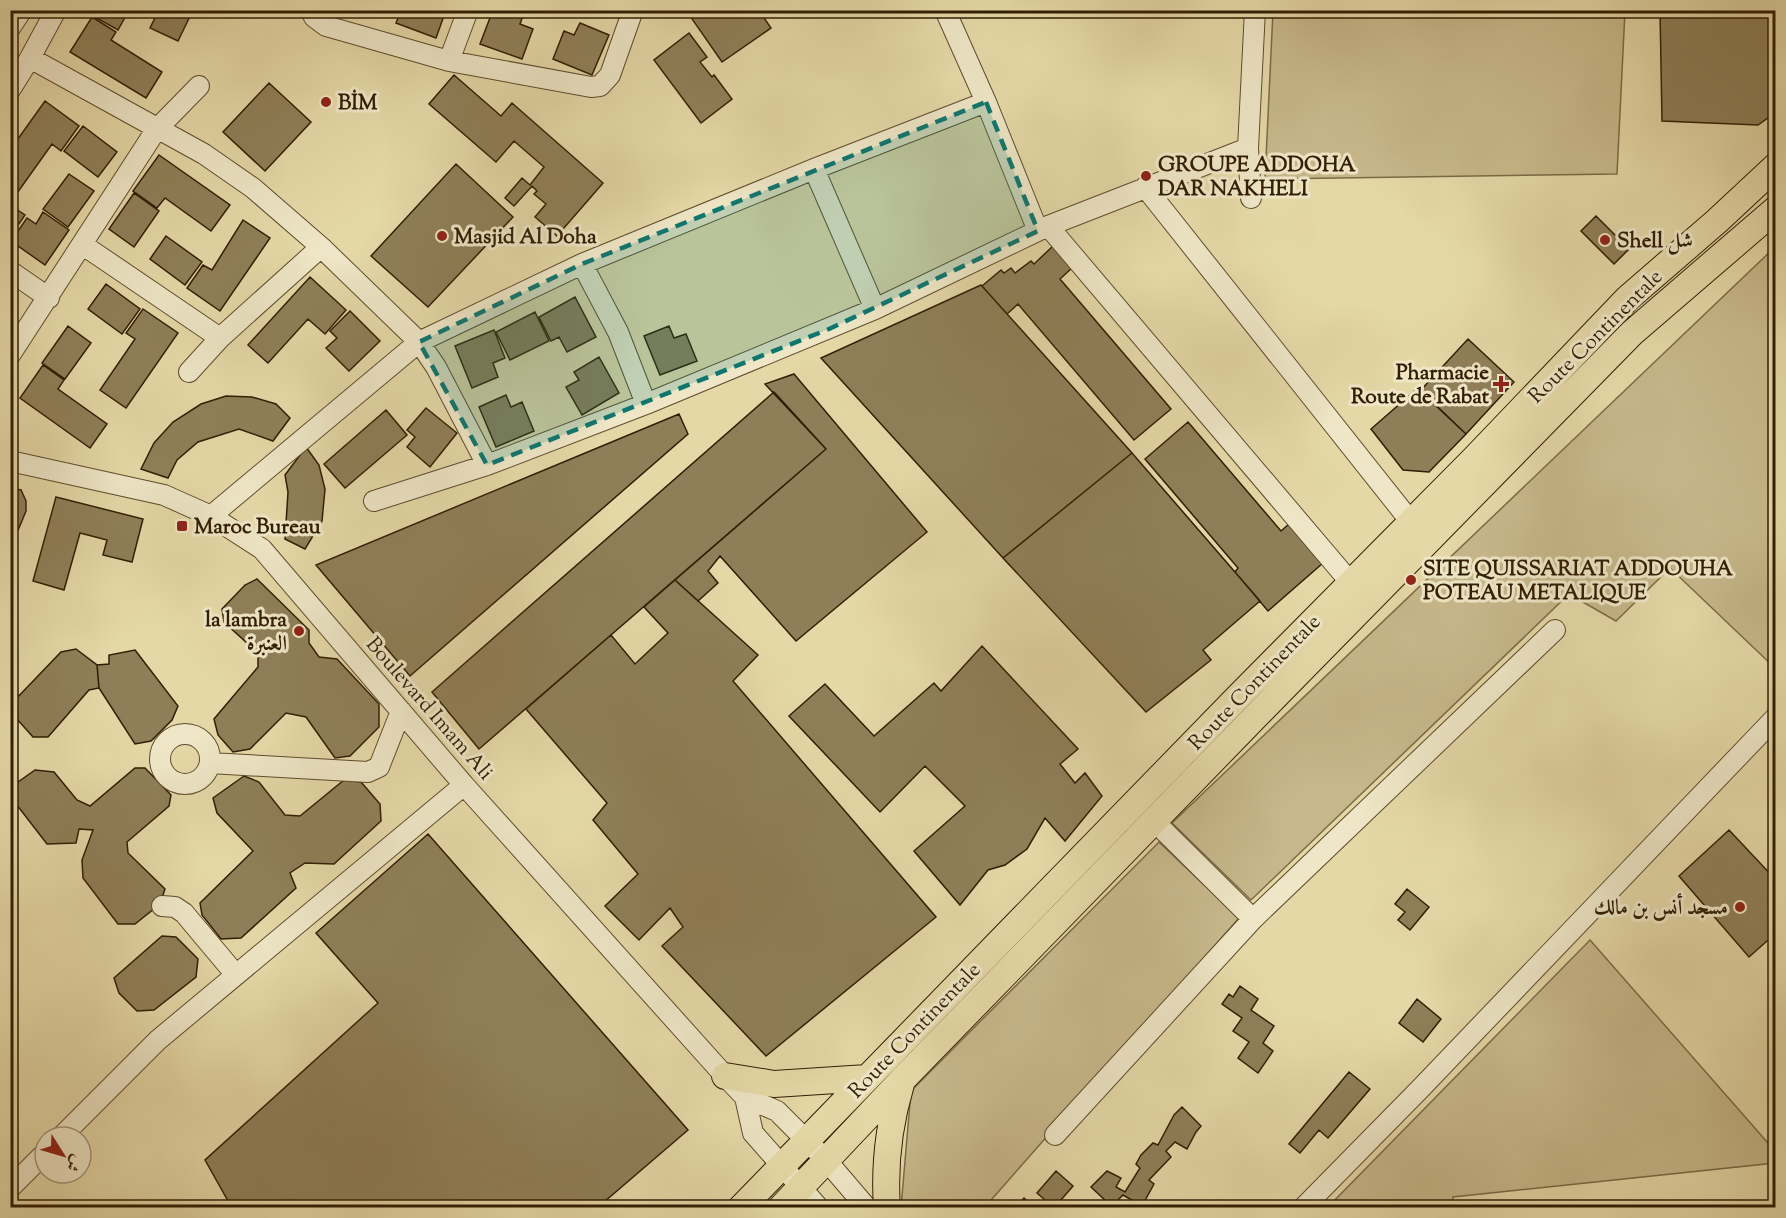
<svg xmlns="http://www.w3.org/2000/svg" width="1786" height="1218" font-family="'Sorts Mill Goudy',Amiri,serif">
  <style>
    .green { fill: #c7b88b; stroke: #7c6b47; stroke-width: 1.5 }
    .building { fill: #8f7f58; stroke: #321e03; stroke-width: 1.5 }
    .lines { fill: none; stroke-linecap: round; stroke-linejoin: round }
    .minor-casing { stroke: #5f4c2c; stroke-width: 22 }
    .major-casing { stroke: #321e03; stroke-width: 28 }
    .minor { stroke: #eee6c6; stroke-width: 20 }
    .major { stroke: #e5d8a7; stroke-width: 26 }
    .marked { fill: #0f766e; fill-opacity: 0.2; stroke: #0f766e; stroke-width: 4.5; stroke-dasharray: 12 8; stroke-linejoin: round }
    .poi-dot { fill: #8f2418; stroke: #eee6c6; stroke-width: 2 }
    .labels { text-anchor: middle; stroke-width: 6; stroke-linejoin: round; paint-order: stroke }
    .poi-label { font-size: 21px; font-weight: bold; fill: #321e03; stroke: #eee6c6; text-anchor: start }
    .street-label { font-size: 21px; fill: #321e03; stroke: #eee6c6 }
  </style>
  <rect width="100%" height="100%" fill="#e5d8a7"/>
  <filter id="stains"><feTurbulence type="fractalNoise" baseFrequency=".00333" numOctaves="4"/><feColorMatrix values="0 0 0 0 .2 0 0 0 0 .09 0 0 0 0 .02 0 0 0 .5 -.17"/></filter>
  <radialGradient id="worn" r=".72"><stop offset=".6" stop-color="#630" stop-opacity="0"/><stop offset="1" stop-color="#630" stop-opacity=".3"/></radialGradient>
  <path class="green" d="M 1273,11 L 1625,11 L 1617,174 L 1265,179 Z
    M 1775,247 L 1775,668 L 1670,568 L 1616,621 L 1569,594 L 1251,900 L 1172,823 Z
    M 1159,842 L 1239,918 L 985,1207 L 901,1208 L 911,1091 Z
    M 1590,940 L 1775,1151 L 1775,1163 L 1453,1197 L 1453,1207 L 1328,1207 Z"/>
  <path class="building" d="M 96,10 L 129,10 L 118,30 L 93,16 Z
    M 159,10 L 193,10 L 178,41 L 150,28 Z
    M 401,10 L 446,10 L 436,38 L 396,23 Z
    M 493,10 L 525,10 L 520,24 L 533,29 L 522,59 L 480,44 Z
    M 697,10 L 769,10 L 762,15 L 771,28 L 722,62 L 690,16 Z
    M 1660,10 L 1776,10 L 1776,112 L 1758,125 L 1662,121 Z
    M 92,17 L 116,32 L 111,40 L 162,72 L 146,98 L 70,52 Z
    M 580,23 L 609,35 L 592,75 L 553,59 L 564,31 L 574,35 Z
    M 689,33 L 707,57 L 700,62 L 712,77 L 714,75 L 732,99 L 701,123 L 654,60 Z
    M 454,75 L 501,116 L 512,103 L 603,183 L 557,236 L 535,217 L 546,204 L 534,194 L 537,191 L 532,186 L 514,206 L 505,198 L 522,178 L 530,185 L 544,167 L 514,141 L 496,162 L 429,104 Z
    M 269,83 L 311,122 L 265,171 L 223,132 Z
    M 45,101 L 79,126 L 61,151 L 52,144 L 15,196 L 10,193 L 10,150 Z
    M 83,126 L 117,152 L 98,177 L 64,151 Z
    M 159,155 L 230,205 L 211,231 L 165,198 L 157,208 L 133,191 Z
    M 456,164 L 513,217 L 428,307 L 371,256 Z
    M 69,174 L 94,191 L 68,227 L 43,209 Z
    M 134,193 L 159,211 L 134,247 L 109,229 Z
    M 10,205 L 25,215 L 10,237 Z
    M 43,212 L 69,230 L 45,265 L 11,241 L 27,218 L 36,224 Z
    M 1596,216 L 1629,249 L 1614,264 L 1581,231 Z
    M 243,220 L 270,238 L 220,311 L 187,288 L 203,265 L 212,270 Z
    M 166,236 L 202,262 L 185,285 L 150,259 Z
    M 1054,245 L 1073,267 L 1060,279 L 1171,409 L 1134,440 L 1018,304 L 1007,314 L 982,286 L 1001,270 L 1004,273 L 1011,268 L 1015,273 L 1031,261 L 1034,264 Z
    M 310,277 L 346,310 L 325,334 L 308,319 L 268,363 L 248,345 Z
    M 106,284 L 140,309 L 122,334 L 88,309 Z
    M 981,285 L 1132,453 L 1003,558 L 821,358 Z
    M 575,297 L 596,337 L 567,352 L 559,337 L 551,341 L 539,317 Z
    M 143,309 L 178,333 L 126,408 L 100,390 L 135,339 L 126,333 Z
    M 350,311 L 380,341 L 349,371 L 326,348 L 337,338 L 330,331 Z
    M 535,312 L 549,341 L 510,360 L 496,332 Z
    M 68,326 L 91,343 L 65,379 L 42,363 Z
    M 669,326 L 674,338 L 686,334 L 697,361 L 660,375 L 644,336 Z
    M 494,330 L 505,358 L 493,363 L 498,377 L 472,388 L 455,346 Z
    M 1468,339 L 1514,382 L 1466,434 L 1420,391 Z
    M 599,357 L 619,393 L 582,415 L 566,387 L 579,380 L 574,372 Z
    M 43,365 L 64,380 L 58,389 L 107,424 L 90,448 L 20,398 Z
    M 794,374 L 927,532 L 796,641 L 720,556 L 708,571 L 718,583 L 698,601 L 675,580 L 826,449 L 765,384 Z
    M 1418,388 L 1466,434 L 1429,472 L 1403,470 L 1371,429 Z
    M 774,392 L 826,449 L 479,749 L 432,692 Z
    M 506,395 L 511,407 L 522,402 L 534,431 L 496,447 L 479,407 Z
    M 226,396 L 252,397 L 276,404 L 290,418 L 273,441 L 239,429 L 198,442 L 177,460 L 168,478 L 141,469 L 154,443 L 173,422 L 201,404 Z
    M 426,408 L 457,433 L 430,467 L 407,447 L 415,437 L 407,430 Z
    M 386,410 L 407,435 L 345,488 L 324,464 Z
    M 679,414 L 688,434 L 410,676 L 316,565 Z
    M 1188,422 L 1281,531 L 1289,524 L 1323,563 L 1268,611 L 1235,572 L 1238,568 L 1145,459 Z
    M 306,447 L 319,465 L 325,489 L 322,521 L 305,549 L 285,539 L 288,492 L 285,475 Z
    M 1132,453 L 1260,601 L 1203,650 L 1211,660 L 1146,712 L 1003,558 Z
    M 10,488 L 21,490 L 26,501 L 26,511 L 16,535 L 10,533 Z
    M 56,497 L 143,519 L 132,562 L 103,555 L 107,540 L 80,533 L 64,590 L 33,581 Z
    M 257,579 L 309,630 L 309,643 L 319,657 L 337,659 L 379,704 L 379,727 L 350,756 L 335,758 L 306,717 L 286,713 L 250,749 L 233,752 L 218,735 L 214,719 L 258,667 L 258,653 L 224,622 L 222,609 L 245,585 Z
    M 675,580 L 758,655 L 733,681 L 936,917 L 766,1056 L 662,946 L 683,927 L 670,908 L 639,940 L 605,906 L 638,874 L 593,820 L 607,803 L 526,709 L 611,635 L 635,664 L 668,633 L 644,607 Z
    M 982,646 L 1078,749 L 1060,764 L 1075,783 L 1085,773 L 1102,796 L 1065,841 L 1045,818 L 1027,849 L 1005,865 L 988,870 L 960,905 L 914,851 L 965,806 L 925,766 L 880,812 L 789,716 L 825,684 L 874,736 L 934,683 L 941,691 Z
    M 76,649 L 97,665 L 99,688 L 89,690 L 48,737 L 33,737 L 16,718 L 14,701 L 61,652 Z
    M 135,650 L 178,706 L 172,720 L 151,741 L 135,744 L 99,688 L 97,665 L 109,664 L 109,655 Z
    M 135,768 L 145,768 L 171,795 L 169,806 L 127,842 L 128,853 L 165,889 L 160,904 L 135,924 L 118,924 L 83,878 L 82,860 L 93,830 L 79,829 L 76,843 L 47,844 L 13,800 L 11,787 L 35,770 L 54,772 L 77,800 L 90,806 Z
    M 244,776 L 259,782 L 285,815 L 300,816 L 344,780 L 361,782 L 380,804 L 381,821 L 334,864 L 305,863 L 290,873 L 296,888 L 241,938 L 221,939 L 202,915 L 200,903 L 253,851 L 217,813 L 213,798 Z
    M 1729,830 L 1776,880 L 1776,933 L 1749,957 L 1679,876 Z
    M 428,834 L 688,1130 L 597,1208 L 232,1208 L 205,1160 L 378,1003 L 316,933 Z
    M 1407,889 L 1429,907 L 1410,930 L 1398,920 L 1405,912 L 1395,904 Z
    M 162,936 L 176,937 L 198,959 L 196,977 L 154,1010 L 137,1011 L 119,993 L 114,978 Z
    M 1240,986 L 1258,999 L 1251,1010 L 1274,1026 L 1263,1043 L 1273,1051 L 1258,1073 L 1238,1058 L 1249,1042 L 1233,1031 L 1242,1018 L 1222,1004 L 1229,994 L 1233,997 Z
    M 1417,999 L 1441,1019 L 1423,1042 L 1399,1023 Z
    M 1349,1072 L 1370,1089 L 1328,1138 L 1319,1130 L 1300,1153 L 1289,1144 Z
    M 1182,1107 L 1201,1126 L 1196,1132 L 1187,1149 L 1175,1142 L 1166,1151 L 1171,1157 L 1149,1180 L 1154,1184 L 1142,1206 L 1123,1195 L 1112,1206 L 1109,1204 L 1091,1187 L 1107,1171 L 1121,1178 L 1116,1187 L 1125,1192 L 1140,1168 L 1136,1164 L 1141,1155 L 1153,1143 L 1158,1145 L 1174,1115 Z
    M 1056,1171 L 1073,1186 L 1054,1208 L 1037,1193 Z
    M 1024,1198 L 1035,1208 L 1015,1208 Z"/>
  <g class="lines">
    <g class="minor-casing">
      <path id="minor" d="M 311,10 L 314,17 L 326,26 L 449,61 L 591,87 L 600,86 L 610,75 L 633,10
        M 945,10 L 986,102 L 1038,231
        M 10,28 L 22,10
        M 30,58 L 204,154 L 253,188 L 321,247 L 419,342 L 436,367 L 487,465
        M 449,61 L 468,10
        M 10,90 L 30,58 L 56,10
        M 1248,148 L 1251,198
        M 814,169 L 875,309
        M 1145,187 L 1411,522
        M 1048,226 L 1351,583
        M 83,245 L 220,338
        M 582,264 L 618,332 L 646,404
        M 10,271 L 49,298
        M 10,355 L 156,130 L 199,86
        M 189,372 L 220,338 L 321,247
        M 10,461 L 164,495 L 211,516 L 262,549 L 464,785 L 725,1076 L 745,1097 L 777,1111 L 826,1160 L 867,1208
        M 374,501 L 487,465 L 646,404 L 875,309 L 1048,226 L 1248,148 L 1255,10
        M 211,516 L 419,342 L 582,264 L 814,169 L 986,102
        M160 759a25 25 0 1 1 50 0a25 25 0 1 1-50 0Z
        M 210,763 L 368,772 L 379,767 L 401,711
        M 1154,821 L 1253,919
        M 162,906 L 175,907 L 184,913 L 236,975
        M 745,1097 L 753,1133 L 819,1208
        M 1055,1135 L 1253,919 L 1555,630
        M 61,1137 L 158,1040 L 464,785
        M 10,1188 L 45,1153
        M 1303,1208 L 1420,1089 L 1776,717"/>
    </g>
    <g class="major-casing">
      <path id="major" d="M 725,1076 L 774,1084 L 867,1078
        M 741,1208 L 1238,697 L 1474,459 L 1628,298 L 1717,221 L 1776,166
        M 781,1208 L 903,1079 L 1255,717 L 1632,333 L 1776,209
        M 887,1208 C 884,1165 889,1124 901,1084"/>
    </g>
    <use href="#minor" class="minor"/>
    <use href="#major" class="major"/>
  </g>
  <path class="marked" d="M 986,102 L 1038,231 L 829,329 L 487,465 L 419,342 L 582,264 Z"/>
  <g class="poi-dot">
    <circle cx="326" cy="102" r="6"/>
    <circle cx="1146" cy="176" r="6"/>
    <circle cx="442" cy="236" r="6"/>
    <circle cx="1605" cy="240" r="6"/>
    <path d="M1498 375h6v6h6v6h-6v6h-6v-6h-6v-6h6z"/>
    <rect x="176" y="520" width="12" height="12" rx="3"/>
    <circle cx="1411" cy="580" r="6"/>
    <circle cx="299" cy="631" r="6"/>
    <circle cx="1740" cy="907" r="6"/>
  </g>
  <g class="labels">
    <g class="poi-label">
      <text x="338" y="109">BİM</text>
      <text x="1158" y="171">GROUPE ADDOHA<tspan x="1158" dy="24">DAR NAKHELI</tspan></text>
      <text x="454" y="243">Masjid Al Doha</text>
      <text x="1617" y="247">Shell شل</text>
      <text x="1489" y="379" text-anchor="end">Pharmacie<tspan x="1489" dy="24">Route de Rabat</tspan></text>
      <text x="194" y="533">Maroc Bureau</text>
      <text x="1423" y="575">SITE QUISSARIAT ADDOUHA<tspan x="1423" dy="24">POTEAU METALIQUE</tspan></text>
      <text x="287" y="626" text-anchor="end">la lambra<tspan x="287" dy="24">العنبرة</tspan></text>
      <text x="1728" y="914" text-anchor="end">مسجد أنس بن مالك</text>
    </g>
    <g class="street-label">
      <text transform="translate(1595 336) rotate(-45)" y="7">Route Continentale</text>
      <text transform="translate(1254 682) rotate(-46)" y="7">Route Continentale</text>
      <text transform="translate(430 708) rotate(49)" y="7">Boulevard Imam Ali</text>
      <text transform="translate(914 1030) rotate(-46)" y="7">Route Continentale</text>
    </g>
  </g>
  <rect width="1786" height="1218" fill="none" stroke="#e5d8a7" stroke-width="36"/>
  <rect x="12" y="12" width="1762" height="1194" fill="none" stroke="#321e03" stroke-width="3"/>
  <rect x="18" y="18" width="1750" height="1182" fill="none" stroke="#321e03" stroke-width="1.5"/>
  <g transform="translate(63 1155) rotate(127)"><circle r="28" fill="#eee6c6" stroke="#a39678" stroke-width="1.5"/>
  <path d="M0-4.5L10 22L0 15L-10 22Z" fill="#8f2418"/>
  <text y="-9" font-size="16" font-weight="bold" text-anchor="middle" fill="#321e03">ش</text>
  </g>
  <rect width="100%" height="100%" filter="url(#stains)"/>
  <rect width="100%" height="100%" fill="url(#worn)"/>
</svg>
